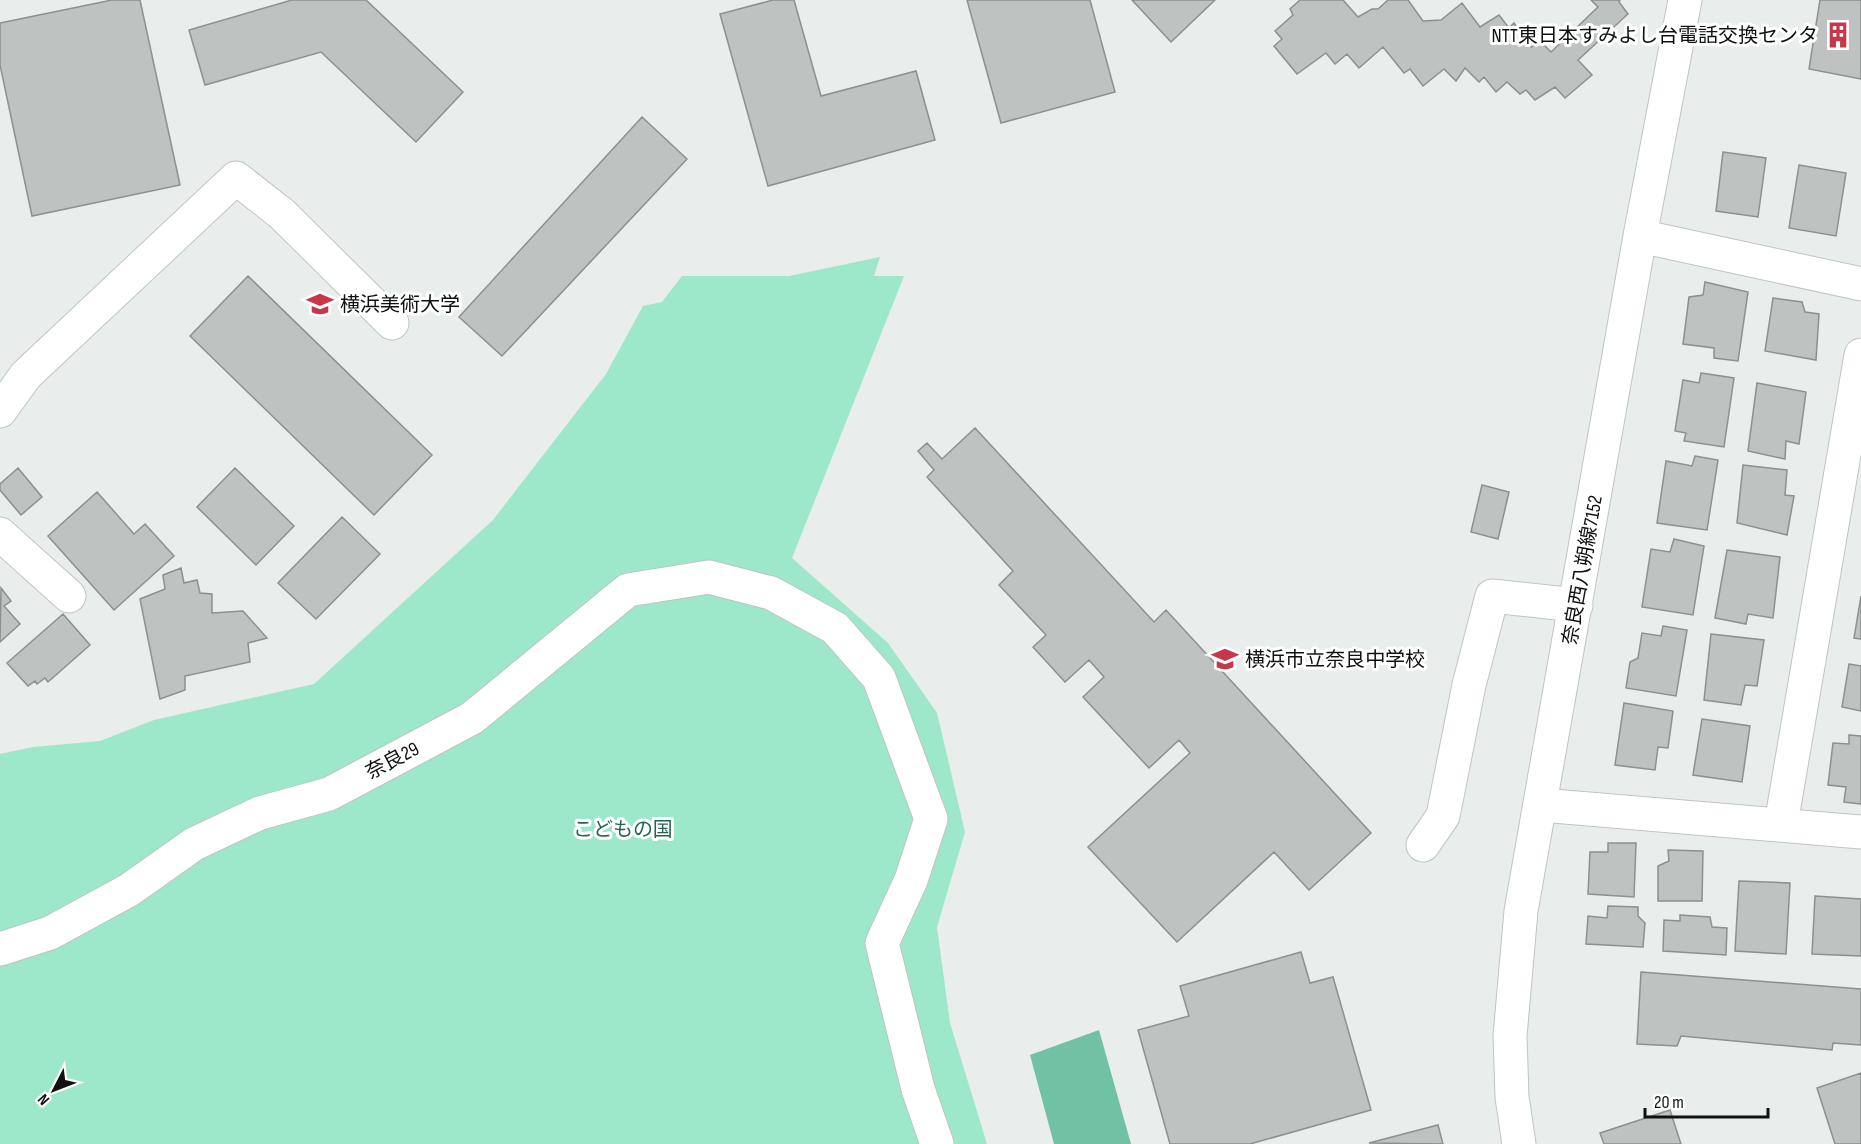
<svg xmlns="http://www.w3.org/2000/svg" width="1861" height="1144" font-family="'Sofia Sans Condensed','Noto Sans JP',sans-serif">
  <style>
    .green { fill: #9de7cb }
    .water { fill: #71c1a4 }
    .building { fill: #bec3c1; stroke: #8c908f; stroke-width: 1.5 }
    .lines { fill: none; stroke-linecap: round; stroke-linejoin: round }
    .minor-casing { stroke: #c0c4c2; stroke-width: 35 }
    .minor { stroke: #fff; stroke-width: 33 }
    .labels { text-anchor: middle; stroke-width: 6; stroke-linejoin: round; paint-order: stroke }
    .poi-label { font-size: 20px; fill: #0f1010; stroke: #fff; text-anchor: start }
    .street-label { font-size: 20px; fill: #0f1010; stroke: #fff }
    .park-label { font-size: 20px; fill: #266450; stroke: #fff }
  </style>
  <rect width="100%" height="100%" fill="#e9eeec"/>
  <path class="green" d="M 880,257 L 874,276 L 904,276 L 792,558 L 888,643 L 937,713 L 965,832 L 937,927 L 950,1023 L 987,1144 L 0,1144 L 0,754 L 33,747 L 100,741 L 154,720 L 314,684 L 493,520 L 606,374 L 643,306 L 662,302 L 682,276 L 789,276 Z"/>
  <path class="water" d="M 1099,1030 L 1131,1144 L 1054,1144 L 1030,1055 Z"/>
  <path class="building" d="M 112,0 L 140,0 L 180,185 L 32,216 L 0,65 L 0,23 Z
    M 292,0 L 366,0 L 463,92 L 416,142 L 321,52 L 205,85 L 189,30 Z
    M 773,0 L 794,0 L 821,96 L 916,71 L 935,140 L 768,186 L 720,14 Z
    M 967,0 L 1090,0 L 1115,92 L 1001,123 Z
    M 1132,0 L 1215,0 L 1171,42 Z
    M 1300,0 L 1343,0 L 1358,17 L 1372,9 L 1378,9 L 1388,0 L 1408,0 L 1423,21 L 1441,20 L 1462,3 L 1480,27 L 1499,15 L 1509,28 L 1514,23 L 1531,47 L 1541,42 L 1551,52 L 1598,7 L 1591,0 L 1620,0 L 1619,2 L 1628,14 L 1578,60 L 1592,75 L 1565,98 L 1555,87 L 1535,100 L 1526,90 L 1520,94 L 1507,82 L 1496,92 L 1484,77 L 1479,82 L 1465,68 L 1456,81 L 1444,69 L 1423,86 L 1410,69 L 1404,73 L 1383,47 L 1359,68 L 1347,54 L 1335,64 L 1326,53 L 1297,74 L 1274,46 L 1282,39 L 1275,31 L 1293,15 L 1290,9 Z
    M 1820,0 L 1861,0 L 1861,79 L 1809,69 Z
    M 642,117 L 687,159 L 502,356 L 459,317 Z
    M 1723,152 L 1766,158 L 1758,217 L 1716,211 Z
    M 1799,165 L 1846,173 L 1836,236 L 1789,228 Z
    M 248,276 L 432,455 L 374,515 L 190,336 Z
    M 1705,282 L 1748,292 L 1738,361 L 1714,358 L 1714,348 L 1683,344 L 1689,297 L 1703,295 Z
    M 1773,298 L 1802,302 L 1805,312 L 1819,314 L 1816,360 L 1765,351 Z
    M 1701,373 L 1734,378 L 1724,447 L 1684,441 L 1686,433 L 1675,431 L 1683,380 L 1699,383 Z
    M 1757,383 L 1806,392 L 1799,444 L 1786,441 L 1785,459 L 1748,451 Z
    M 975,428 L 1154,622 L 1166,610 L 1371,833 L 1309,890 L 1274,852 L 1177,942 L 1088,847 L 1190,753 L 1179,740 L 1149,768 L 1083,697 L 1104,677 L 1089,660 L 1065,682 L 1033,647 L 1046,635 L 999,585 L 1013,571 L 927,477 L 934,470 L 918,451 L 927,443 L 942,459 Z
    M 1695,456 L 1718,460 L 1707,530 L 1657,523 L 1666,461 L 1692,466 Z
    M 1743,465 L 1787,470 L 1785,495 L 1794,496 L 1787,535 L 1737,523 Z
    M 18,468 L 42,497 L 21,515 L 0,490 L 0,484 Z
    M 235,468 L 294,526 L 256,565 L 197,507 Z
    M 1482,485 L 1509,492 L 1498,539 L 1471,532 Z
    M 97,492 L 134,534 L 145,524 L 174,556 L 114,610 L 48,536 Z
    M 342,517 L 380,554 L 316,619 L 278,583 Z
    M 1674,539 L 1704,546 L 1693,615 L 1642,607 L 1651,549 L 1670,552 Z
    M 1727,550 L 1780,557 L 1773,618 L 1748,614 L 1746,624 L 1715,618 Z
    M 181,568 L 184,583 L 197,580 L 200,593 L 212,594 L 212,613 L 243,611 L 267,638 L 248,643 L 250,662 L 185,676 L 185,690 L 160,699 L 140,599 L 165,589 L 163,575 Z
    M 1,588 L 11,601 L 4,606 L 20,624 L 0,642 Z
    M 1861,596 L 1861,639 L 1854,638 Z
    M 63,614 L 90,645 L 48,682 L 45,678 L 37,684 L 35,681 L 28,686 L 7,663 Z
    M 1663,626 L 1687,630 L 1676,696 L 1626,688 L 1630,662 L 1638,658 L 1642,633 L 1661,636 Z
    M 1711,634 L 1764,640 L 1757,686 L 1745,685 L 1741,705 L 1704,700 Z
    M 1849,664 L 1861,666 L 1861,711 L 1842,707 Z
    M 1624,703 L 1673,711 L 1668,748 L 1658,747 L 1655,770 L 1615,765 Z
    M 1702,719 L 1750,726 L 1742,782 L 1693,775 Z
    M 1849,735 L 1861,736 L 1861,804 L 1844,802 L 1846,787 L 1828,785 L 1833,743 L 1849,744 Z
    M 1608,843 L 1636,843 L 1634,897 L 1588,894 L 1590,852 L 1608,852 Z
    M 1668,850 L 1703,851 L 1702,901 L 1658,901 L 1658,866 L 1669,861 Z
    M 1739,881 L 1790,883 L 1786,954 L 1735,951 Z
    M 1815,896 L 1861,899 L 1861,956 L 1812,954 Z
    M 1608,906 L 1638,907 L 1638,916 L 1645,923 L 1643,947 L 1586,944 L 1588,916 L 1607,918 Z
    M 1680,915 L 1710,917 L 1712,927 L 1727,928 L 1726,955 L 1663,951 L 1664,920 L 1680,921 Z
    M 1301,952 L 1310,983 L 1333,977 L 1371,1110 L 1250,1144 L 1170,1144 L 1138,1030 L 1189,1016 L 1180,986 Z
    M 1641,972 L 1861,989 L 1861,1045 L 1833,1043 L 1832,1050 L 1681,1036 L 1677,1046 L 1637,1044 Z
    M 1861,1073 L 1861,1144 L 1835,1144 L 1817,1088 Z
    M 1670,1110 L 1681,1144 L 1604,1144 L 1600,1133 Z
    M 1438,1125 L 1443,1144 L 1369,1143 Z"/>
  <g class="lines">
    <g class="minor-casing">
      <path id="minor" d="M 1640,236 L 1861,284
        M 0,411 L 26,375 L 236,178 L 282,214 L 392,323
        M 0,534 L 69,596
        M 1541,805 L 1861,832
        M 1781,824 L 1861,355
        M 1423,845 L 1443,816 L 1469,685 L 1492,596 L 1576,605
        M 0,949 L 50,933 L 129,890 L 194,844 L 260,813 L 329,794 L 472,718 L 628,590 L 709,577 L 771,593 L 835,628 L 879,678 L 931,819 L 911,880 L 882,943 L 918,1089 L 937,1144
        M 1519,1144 L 1512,1097 L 1510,1036 L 1521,911 L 1640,236 L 1685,0"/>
    </g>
    <use href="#minor" class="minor"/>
  </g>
  <defs>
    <g id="building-bare" transform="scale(2.07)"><path d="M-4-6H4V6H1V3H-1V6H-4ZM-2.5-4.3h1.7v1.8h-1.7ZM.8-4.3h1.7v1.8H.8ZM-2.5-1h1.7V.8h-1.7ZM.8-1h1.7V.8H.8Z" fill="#c83749" stroke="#fff" stroke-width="2.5" paint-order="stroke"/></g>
    <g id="university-bare" transform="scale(2.07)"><path d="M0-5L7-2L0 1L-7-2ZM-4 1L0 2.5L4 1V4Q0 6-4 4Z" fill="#c83749" stroke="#fff" stroke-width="2.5" paint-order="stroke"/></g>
    <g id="school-bare" transform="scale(2.07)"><path d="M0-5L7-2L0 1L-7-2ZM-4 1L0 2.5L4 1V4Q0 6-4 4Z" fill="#c83749" stroke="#fff" stroke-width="2.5" paint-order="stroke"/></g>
  </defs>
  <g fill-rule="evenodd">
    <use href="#building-bare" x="1838" y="35"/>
    <use href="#university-bare" x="320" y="304"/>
    <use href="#school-bare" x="1225" y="659"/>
  </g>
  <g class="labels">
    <g class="poi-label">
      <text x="1818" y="42" text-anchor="end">NTT東日本すみよし台電話交換センタ</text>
      <text x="340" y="311">横浜美術大学</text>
      <text x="1245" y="666">横浜市立奈良中学校</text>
    </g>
    <g class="street-label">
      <text transform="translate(1582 570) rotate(-80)" y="7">奈良西八朔線7152</text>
      <text transform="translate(392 760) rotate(-28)" y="7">奈良29</text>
    </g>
    <g class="park-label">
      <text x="623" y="836">こどもの国</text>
    </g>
  </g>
  <g transform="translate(54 1090) rotate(228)" stroke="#ffffff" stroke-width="4.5" paint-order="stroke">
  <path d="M0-4.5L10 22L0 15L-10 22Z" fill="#0f1010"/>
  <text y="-9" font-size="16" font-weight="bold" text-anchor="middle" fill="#0f1010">N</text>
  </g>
  <path d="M1645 1108v9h123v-9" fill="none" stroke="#0f1010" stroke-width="3"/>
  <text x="1654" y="1108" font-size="18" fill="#0f1010" stroke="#ffffff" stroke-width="4.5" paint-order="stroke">20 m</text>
</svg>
